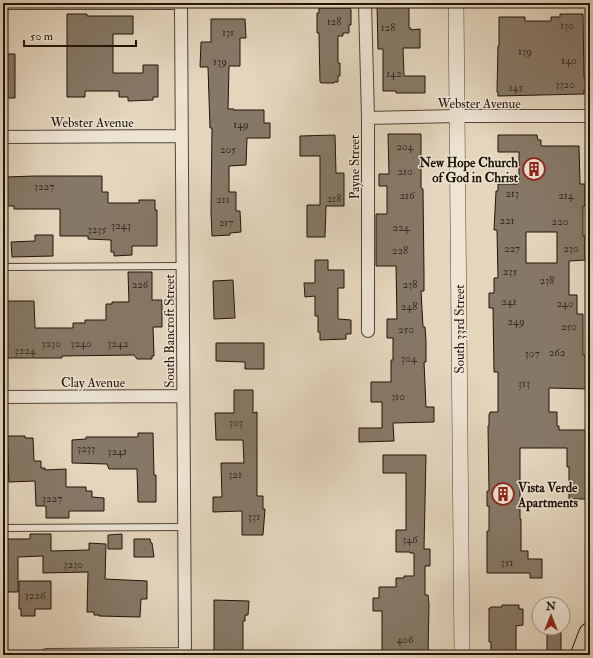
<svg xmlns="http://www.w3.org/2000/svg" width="593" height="658" font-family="'IM FELL Double Pica',serif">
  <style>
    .building { fill: #867867; stroke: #201409; fill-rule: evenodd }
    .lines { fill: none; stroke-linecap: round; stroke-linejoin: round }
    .service-casing { stroke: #514436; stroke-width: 8 }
    .minor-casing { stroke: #514436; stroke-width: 14 }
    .tertiary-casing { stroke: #514436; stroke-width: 16 }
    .motorway-casing { stroke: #201409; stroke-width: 24 }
    .service { stroke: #ede4d4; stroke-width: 6 }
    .minor { stroke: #ede4d4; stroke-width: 12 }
    .tertiary { stroke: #ede4d4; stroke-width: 15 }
    .motorway { stroke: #e4d5bd; stroke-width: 22 }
    .labels { text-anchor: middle; stroke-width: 3; stroke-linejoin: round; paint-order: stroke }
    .number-label { font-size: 11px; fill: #3a2d20 }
    .street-label { font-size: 13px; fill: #201409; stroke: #ede4d4 }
    .poi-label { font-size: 13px; font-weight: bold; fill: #201409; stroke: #ede4d4; text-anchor: end }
  </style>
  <rect width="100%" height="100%" fill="#e4d5bd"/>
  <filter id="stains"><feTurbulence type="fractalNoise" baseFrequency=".005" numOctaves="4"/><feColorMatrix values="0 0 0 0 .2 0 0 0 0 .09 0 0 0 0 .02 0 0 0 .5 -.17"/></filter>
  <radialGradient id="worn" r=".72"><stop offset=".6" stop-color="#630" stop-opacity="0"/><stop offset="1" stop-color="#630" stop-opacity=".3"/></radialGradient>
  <path class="building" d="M 409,3 L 409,28 L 411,28 L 411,30 L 420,29 L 420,48 L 403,48 L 404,76 L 425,76 L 425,93 L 396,93 L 396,91 L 383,91 L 383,49 L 378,49 L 377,4 Z
    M 319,8 L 350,8 L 351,10 L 351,25 L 349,25 L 349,33 L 343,33 L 343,36 L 338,36 L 338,63 L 340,63 L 340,76 L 338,76 L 338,82 L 334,82 L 334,83 L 321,83 L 320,82 L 319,36 L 319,33 L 317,33 L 317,13 L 319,13 Z
    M 67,14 L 87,14 L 87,16 L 133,16 L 133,34 L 113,34 L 113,73 L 143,73 L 143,65 L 158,65 L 158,97 L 153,97 L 153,100 L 128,101 L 128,97 L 119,97 L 119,91 L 85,91 L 85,97 L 67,97 Z
    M 560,14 L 583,14 L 584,78 L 590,78 L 590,90 L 584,90 L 584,94 L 498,96 L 498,92 L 497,92 L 498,46 L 499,46 L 499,17 L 525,17 L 525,21 L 551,21 L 551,17 L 560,17 Z
    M 211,19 L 245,19 L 246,38 L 240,38 L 240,66 L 229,66 L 228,109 L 234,109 L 234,110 L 264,110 L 264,123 L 270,123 L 270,138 L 247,138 L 246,165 L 229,166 L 229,192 L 236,192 L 236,211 L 240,211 L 241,232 L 230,233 L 230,235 L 212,236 L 211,212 L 212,128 L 210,128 L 208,67 L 200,67 L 201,42 L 211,42 Z
    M 3,54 L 15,54 L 15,98 L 3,98 Z
    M 388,134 L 421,134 L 421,188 L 423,189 L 424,273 L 424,291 L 421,291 L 423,327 L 425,327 L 426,341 L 426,362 L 424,362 L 426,407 L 434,407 L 434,422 L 393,423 L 394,441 L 359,442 L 359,428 L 382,428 L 382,402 L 371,402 L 371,382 L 391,382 L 391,360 L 393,360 L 393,338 L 387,338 L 387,319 L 397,319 L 396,266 L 376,266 L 376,214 L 387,214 L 387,186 L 379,186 L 379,174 L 389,174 Z
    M 335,135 L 336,173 L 344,173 L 344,206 L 326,206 L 325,237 L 307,237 L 307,205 L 320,205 L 320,156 L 300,156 L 300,136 Z
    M 498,135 L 537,135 L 538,140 L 541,140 L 541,146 L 579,146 L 580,184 L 585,184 L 585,206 L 583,206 L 583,236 L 585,236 L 585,260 L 569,261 L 569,295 L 577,295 L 577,314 L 583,314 L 583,355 L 590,355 L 590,389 L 549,388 L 549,412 L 557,412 L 557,426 L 559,426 L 559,430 L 590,430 L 590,499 L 569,499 L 569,467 L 567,467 L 567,448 L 520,448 L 520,519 L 521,519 L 521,551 L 528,551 L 528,559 L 542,559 L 542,578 L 530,578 L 530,573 L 487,573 L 487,531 L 489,531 L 489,506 L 487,506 L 487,491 L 489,491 L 488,426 L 489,426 L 489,414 L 490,414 L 490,412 L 498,412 L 498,372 L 494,372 L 493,308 L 489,308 L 489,293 L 494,293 L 494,278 L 498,278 L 497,230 L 494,230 L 496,191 L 498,191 L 498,184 L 518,184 L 518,182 L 519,182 L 519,152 L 498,152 ZM 526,232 L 557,232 L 557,263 L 526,263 Z
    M 35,176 L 102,176 L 102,192 L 108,192 L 108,203 L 139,203 L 139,200 L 155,200 L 155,210 L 157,210 L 157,246 L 132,246 L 132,255 L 114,256 L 114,252 L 111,252 L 111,240 L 88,239 L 88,236 L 60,236 L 60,209 L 14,209 L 14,206 L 5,206 L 5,177 Z
    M 35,235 L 53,235 L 53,256 L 12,257 L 11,242 L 35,241 Z
    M 315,260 L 328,260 L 328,270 L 344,270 L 344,288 L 338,288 L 338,319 L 351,320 L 351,334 L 346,334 L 346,339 L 320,340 L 320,332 L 318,332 L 318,316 L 315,316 L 315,296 L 305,297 L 304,283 L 315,283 Z
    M 128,272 L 152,272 L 152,300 L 162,300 L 162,327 L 153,327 L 154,356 L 152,356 L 152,359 L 137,359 L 134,355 L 62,356 L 62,358 L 3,358 L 3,301 L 34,301 L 35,328 L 73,328 L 73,323 L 85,323 L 85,320 L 106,320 L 106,304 L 112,304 L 112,302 L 129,302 Z
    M 233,280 L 235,318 L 214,319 L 213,281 Z
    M 216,343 L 264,343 L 264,369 L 245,369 L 245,362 L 216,361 Z
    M 234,390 L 253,390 L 253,413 L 257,412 L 257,496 L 263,496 L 263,509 L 265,509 L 263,535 L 242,535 L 242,511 L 213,512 L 213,497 L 222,497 L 221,463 L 244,463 L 243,440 L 216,440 L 215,413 L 234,413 Z
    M 138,433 L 153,433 L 154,475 L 156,475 L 156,502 L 138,502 L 137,469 L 109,469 L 107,464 L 72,463 L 72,440 L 86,439 L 86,437 L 138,437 Z
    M 7,436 L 25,436 L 25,438 L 33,438 L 34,461 L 41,461 L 41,468 L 45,468 L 45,470 L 66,469 L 66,487 L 86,487 L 86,491 L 92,491 L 92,497 L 104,498 L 104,511 L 69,511 L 69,518 L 46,518 L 46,506 L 36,506 L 35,481 L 9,482 Z
    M 383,455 L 426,455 L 424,549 L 430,549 L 430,566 L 425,566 L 425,595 L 428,595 L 429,604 L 428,655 L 382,655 L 382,611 L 373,611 L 373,598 L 379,598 L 379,587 L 396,587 L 396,578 L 404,578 L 404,576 L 414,576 L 414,553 L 410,553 L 410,552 L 396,552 L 396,530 L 406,530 L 406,473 L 383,473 Z
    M 30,534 L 51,534 L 51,551 L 89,550 L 89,543 L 106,544 L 105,579 L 147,581 L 147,599 L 141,599 L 140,617 L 99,616 L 99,615 L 94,615 L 94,612 L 87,612 L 88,572 L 43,573 L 43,556 L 18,557 L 18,592 L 3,592 L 3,539 L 30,539 Z
    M 122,534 L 122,549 L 108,549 L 108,535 Z
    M 134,539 L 150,539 L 151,543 L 152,543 L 154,557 L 134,557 Z
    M 19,581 L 51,581 L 51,609 L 35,609 L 35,616 L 21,616 L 21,609 L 19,609 Z
    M 214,600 L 249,601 L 248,615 L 245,615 L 245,621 L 243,621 L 243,651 L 214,651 Z
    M 502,605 L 519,605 L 519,609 L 523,609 L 523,625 L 516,626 L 516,655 L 491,655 L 491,642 L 489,642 L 489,608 L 491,608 L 491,607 L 502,607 Z
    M 547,632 L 561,632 L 561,655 L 547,655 Z"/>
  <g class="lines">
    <g class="service-casing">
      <path id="service" d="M 3,6 L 181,6
        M 3,267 L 182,266
        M 3,528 L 184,527"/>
    </g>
    <g class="minor-casing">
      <path id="minor" d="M 365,3 L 368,118 L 368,331
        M 181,6 L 185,655
        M 368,118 L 457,116 L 590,116
        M 3,137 L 181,136
        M 3,397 L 183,396
        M 47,655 L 185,654"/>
    </g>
    <g class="tertiary-casing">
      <path id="tertiary" d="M 456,3 L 462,655"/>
    </g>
    <g class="motorway-casing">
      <path id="motorway" d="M 582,655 L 590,634"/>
    </g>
    <use href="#service" class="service"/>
    <use href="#minor" class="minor"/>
    <use href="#tertiary" class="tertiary"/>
    <use href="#motorway" class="motorway"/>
  </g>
  <defs>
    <g id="building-ring" transform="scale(1.15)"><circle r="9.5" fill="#ede4d4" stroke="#8f2418" stroke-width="1.5"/><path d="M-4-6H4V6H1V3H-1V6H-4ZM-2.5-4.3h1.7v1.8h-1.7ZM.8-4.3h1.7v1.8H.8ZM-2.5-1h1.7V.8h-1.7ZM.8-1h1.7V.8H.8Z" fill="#8f2418"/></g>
  </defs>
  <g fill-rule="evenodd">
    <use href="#building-ring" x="534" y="169"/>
    <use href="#building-ring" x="503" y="494"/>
  </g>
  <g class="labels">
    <g class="number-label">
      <text x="334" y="25">128</text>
      <text x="567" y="29">130</text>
      <text x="388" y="31">128</text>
      <text x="228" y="36">131</text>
      <text x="525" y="55">139</text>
      <text x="569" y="64">140</text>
      <text x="220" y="65">139</text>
      <text x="394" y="77">142</text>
      <text x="565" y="88">3320</text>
      <text x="516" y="91">145</text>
      <text x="241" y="128">149</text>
      <text x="405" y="150">204</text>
      <text x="228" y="153">205</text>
      <text x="405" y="175">210</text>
      <text x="44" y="190">3227</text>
      <text x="512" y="197">213</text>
      <text x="407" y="199">216</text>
      <text x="566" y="199">214</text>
      <text x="334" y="202">218</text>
      <text x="223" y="203">211</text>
      <text x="507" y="224">221</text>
      <text x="560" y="225">220</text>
      <text x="226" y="226">217</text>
      <text x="121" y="229">3243</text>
      <text x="401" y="231">224</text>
      <text x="97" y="233">3235</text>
      <text x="512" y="252">227</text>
      <text x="571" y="252">230</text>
      <text x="400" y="254">228</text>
      <text x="510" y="275">235</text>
      <text x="547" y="284">238</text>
      <text x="140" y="288">226</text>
      <text x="410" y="288">238</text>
      <text x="509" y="305">241</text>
      <text x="565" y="307">240</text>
      <text x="409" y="310">248</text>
      <text x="516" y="325">249</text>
      <text x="569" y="330">250</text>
      <text x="406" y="333">250</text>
      <text x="51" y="347">3230</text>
      <text x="81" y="347">3240</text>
      <text x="118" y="347">3242</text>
      <text x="25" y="354">3224</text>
      <text x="557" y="356">262</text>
      <text x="532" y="357">307</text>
      <text x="409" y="362">304</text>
      <text x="524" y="387">313</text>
      <text x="398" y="400">310</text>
      <text x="236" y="426">303</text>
      <text x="86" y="452">3233</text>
      <text x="117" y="455">3241</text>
      <text x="235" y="478">321</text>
      <text x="52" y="502">3227</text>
      <text x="254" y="520">331</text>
      <text x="410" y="543">346</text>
      <text x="507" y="566">351</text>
      <text x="73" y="568">3230</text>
      <text x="35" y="599">3226</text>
      <text x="405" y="643">406</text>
    </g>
    <g class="street-label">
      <text x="479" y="108">Webster Avenue</text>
      <text x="92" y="127">Webster Avenue</text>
      <text transform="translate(354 167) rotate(-90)" y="5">Payne Street</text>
      <text transform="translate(459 329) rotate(-90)" y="5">South 33rd Street</text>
      <text transform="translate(169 331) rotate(-90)" y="5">South Bancroft Street</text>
      <text x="93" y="387">Clay Avenue</text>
    </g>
    <g class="poi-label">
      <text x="518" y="167">New Hope Church<tspan x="518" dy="15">of God in Christ</tspan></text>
      <text x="518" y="492" text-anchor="start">Vista Verde<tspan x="518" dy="15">Apartments</tspan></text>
    </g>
  </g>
  <rect width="593" height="658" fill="none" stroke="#e4d5bd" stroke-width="16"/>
  <rect x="4" y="4" width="585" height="650" fill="none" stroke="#201409" stroke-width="2"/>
  <rect x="8" y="8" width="577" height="642" fill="none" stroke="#201409"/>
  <g transform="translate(551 616)"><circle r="19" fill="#ede4d4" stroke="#9b9183"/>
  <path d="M0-3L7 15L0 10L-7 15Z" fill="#8f2418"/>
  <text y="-6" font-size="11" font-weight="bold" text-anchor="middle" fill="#201409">N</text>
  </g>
  <path d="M24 40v6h112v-6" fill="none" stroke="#201409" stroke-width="2"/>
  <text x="30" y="40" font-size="12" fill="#201409" stroke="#ede4d4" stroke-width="3" paint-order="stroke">50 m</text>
  <rect width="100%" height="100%" filter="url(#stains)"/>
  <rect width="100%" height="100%" fill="url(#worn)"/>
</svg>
